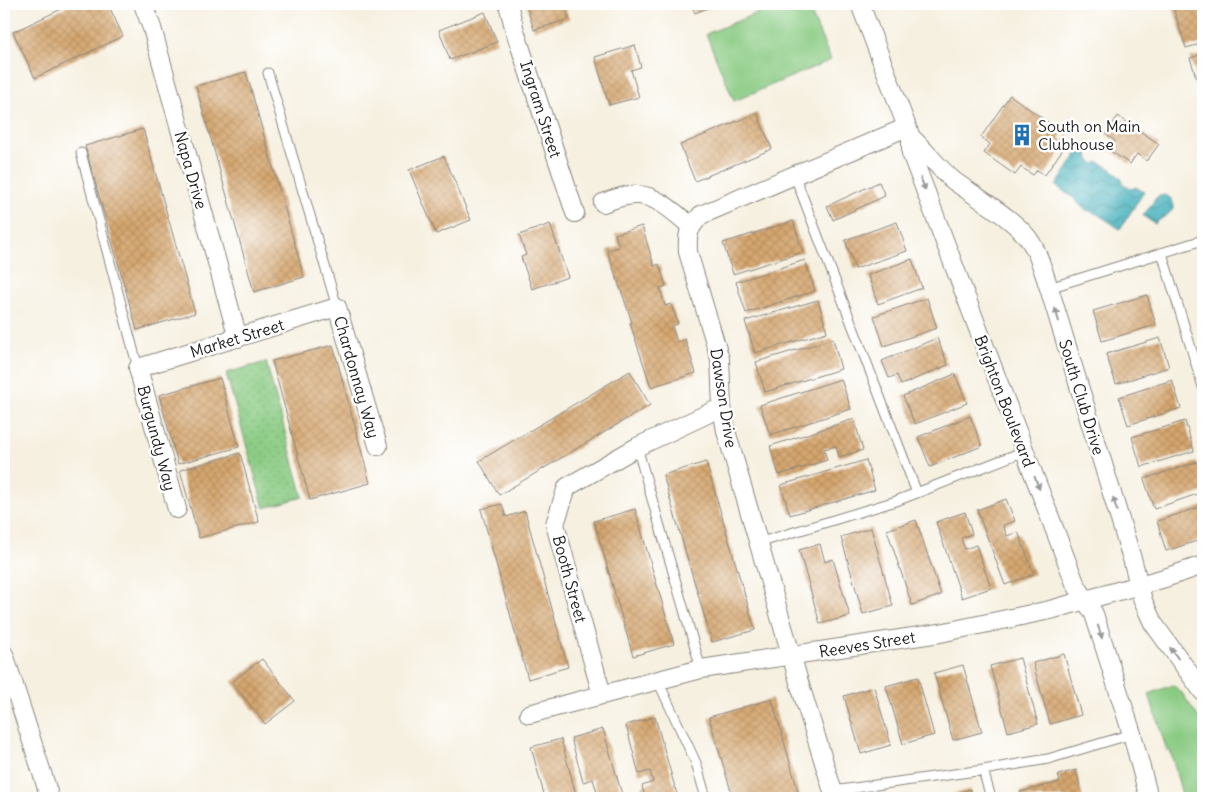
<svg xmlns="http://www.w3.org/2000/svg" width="1207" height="802" font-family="Delius,sans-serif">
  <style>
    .grass { fill: url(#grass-dots); stroke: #537450 }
    .park { fill: #8acb83; stroke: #537450 }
    .water { fill: url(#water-waves); stroke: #2c646a }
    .building { fill: url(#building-cross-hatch) }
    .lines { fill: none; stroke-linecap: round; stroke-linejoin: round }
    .service-casing { stroke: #89867e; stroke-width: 11 }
    .minor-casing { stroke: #89867e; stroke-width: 20 }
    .service { stroke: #fff; stroke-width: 9 }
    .minor { stroke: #fff; stroke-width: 18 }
    .oneway { fill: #999 }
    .labels { text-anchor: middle; stroke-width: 5; stroke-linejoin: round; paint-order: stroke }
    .street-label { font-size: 16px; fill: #1c1c1c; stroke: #fff }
    .poi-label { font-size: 16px; fill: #1c1c1c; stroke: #fff; text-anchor: start }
  </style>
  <defs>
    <pattern id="grass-dots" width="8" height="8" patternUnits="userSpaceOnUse" patternTransform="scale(1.25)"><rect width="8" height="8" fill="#8acb83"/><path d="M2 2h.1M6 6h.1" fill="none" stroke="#76ae71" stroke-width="1.8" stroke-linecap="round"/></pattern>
    <pattern id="water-waves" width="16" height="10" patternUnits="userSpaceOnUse" patternTransform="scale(1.25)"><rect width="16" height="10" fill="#3cadb8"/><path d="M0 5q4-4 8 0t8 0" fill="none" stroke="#328c95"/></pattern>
    <pattern id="building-cross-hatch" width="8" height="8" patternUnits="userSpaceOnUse" patternTransform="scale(1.25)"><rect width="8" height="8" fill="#d5a66e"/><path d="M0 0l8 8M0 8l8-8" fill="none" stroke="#b68e5f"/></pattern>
  </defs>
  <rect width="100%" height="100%" fill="#fff"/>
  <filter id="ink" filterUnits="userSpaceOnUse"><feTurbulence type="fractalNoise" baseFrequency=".02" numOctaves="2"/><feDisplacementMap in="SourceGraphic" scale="10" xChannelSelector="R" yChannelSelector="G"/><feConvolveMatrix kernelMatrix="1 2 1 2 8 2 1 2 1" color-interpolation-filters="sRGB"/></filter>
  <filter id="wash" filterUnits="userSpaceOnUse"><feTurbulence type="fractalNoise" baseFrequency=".0096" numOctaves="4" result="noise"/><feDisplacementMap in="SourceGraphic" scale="20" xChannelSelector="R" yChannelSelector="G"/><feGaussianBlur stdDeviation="1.12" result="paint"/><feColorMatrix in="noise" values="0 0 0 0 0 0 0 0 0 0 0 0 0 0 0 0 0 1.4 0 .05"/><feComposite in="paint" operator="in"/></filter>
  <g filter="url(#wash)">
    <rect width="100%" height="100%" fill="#f6f0e0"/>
    <path class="grass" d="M 266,362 L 303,497 L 264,508 L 226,373 Z"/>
    <path class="park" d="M 779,4 L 807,4 L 831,60 L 734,101 L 706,34 Z
      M 1173,685 L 1182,693 L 1203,724 L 1203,798 L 1183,798 L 1170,750 L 1167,751 L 1149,694 Z"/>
    <path class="water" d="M 1081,148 L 1088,153 L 1089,160 L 1095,164 L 1097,162 C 1108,165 1116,172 1123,181 L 1122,183 L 1131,189 L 1136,187 L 1144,192 L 1120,229 L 1097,214 L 1084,209 L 1072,197 L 1056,186 Z
      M 1159,195 C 1164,195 1168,195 1171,199 C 1181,212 1160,217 1155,224 L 1143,216 L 1156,198 Z"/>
    <g id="blocks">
      <path class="building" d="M 72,4 L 108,4 L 123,36 L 35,78 L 13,32 Z
        M 526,4 L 565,4 L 569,19 L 534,30 Z
        M 691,4 L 718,4 L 695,13 Z
        M 1172,4 L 1203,4 L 1203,43 L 1186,48 Z
        M 485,12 L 497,42 L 450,60 L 439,30 Z
        M 635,45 L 641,67 L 631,70 L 639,97 L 609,105 L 595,57 Z
        M 1203,54 L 1203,94 L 1202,95 L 1190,58 Z
        M 246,72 L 304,277 L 254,292 L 196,86 Z
        M 1010,95 L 1063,133 L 1059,138 L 1067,143 L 1045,175 L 1037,170 L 1033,175 L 1021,167 L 1015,175 L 984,153 L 990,144 L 981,137 Z
        M 757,113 L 772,149 L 695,181 L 680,145 Z
        M 1118,116 L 1159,144 L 1147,161 L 1137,154 L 1130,164 L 1109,150 L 1115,141 L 1106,134 Z
        M 143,129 L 195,313 L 137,330 L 85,146 Z
        M 444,156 L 471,220 L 436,234 L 409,170 Z
        M 879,182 L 885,196 L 833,220 L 827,206 Z
        M 793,221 L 803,252 L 733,274 L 723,243 Z
        M 897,222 L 907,251 L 855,269 L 845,240 Z
        M 550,224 L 568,277 L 532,289 L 521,257 L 526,255 L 519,235 Z
        M 642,226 L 654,266 L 659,264 L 666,286 L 660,288 L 665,306 L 671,304 L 678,324 L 672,326 L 677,342 L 685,339 L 696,373 L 651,387 L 630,323 L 632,323 L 630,316 L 607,250 L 619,247 L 615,234 Z
        M 912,259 L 922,288 L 878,304 L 868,275 Z
        M 805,260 L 815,291 L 746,313 L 736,282 Z
        M 1147,295 L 1156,325 L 1102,341 L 1093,311 Z
        M 927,298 L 937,328 L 884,346 L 874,316 Z
        M 818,300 L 827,332 L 755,353 L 745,321 Z
        M 937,338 L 948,365 L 901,385 L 897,375 L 889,378 L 882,361 Z
        M 1160,338 L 1169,367 L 1116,384 L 1106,354 Z
        M 833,339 L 841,369 L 765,392 L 756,362 Z
        M 333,345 L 370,483 L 310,500 L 272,361 Z
        M 630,371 L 650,405 L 499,495 L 479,461 Z
        M 955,374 L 967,403 L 915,424 L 903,396 Z
        M 220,378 L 239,447 L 178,464 L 159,395 Z
        M 841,379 L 851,409 L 770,435 L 760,405 Z
        M 1172,380 L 1181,408 L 1128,425 L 1119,397 Z
        M 970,416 L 982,446 L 930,467 L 918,437 Z
        M 854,419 L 863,450 L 839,457 L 836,446 L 824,449 L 827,460 L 779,475 L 770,446 Z
        M 1185,421 L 1194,451 L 1141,467 L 1132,437 Z
        M 240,453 L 259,522 L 199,538 L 180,470 Z
        M 866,460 L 875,490 L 790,515 L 781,485 Z
        M 706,462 L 755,630 L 712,642 L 663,475 Z
        M 1197,462 L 1203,482 L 1203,492 L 1154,509 L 1144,479 Z
        M 1006,499 L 1015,521 L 1003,525 L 1007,536 L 1018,532 L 1034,574 L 1005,585 L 977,510 Z
        M 502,504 L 506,517 L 525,511 L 568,667 L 528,679 L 481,509 Z
        M 1203,506 L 1203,539 L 1166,551 L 1157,521 Z
        M 635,509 L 674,644 L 633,656 L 594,521 Z
        M 965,512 L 972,534 L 961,538 L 965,549 L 976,545 L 991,588 L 962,598 L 936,522 Z
        M 916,520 L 941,595 L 912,605 L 887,530 Z
        M 871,528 L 893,606 L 863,614 L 841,537 Z
        M 820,544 L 825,562 L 833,559 L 850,616 L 820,624 L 799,550 Z
        M 1064,654 L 1081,715 L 1050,724 L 1033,663 Z
        M 1020,658 L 1038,724 L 1008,732 L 990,666 Z
        M 262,659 L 295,701 L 265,724 L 232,682 Z
        M 963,665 L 982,732 L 953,740 L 934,673 Z
        M 918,677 L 934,735 L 903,744 L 886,686 Z
        M 874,687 L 891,745 L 861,754 L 844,696 Z
        M 772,699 L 800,798 L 733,798 L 709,717 Z
        M 655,717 L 678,798 L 645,798 L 642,786 L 653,782 L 650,771 L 639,774 L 626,725 Z
        M 603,729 L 623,798 L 588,798 L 587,795 L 597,792 L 593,779 L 583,782 L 571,738 Z
        M 561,739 L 577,798 L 557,798 L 556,795 L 545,798 L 531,747 Z
        M 1076,770 L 1083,798 L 1022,798 L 1020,792 L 1060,782 L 1058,775 Z
        M 970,789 L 972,798 L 941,798 Z"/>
    </g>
  </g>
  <g filter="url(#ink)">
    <use href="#blocks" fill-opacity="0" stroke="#89867e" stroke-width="1"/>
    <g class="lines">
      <g class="service-casing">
        <path id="service" d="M 268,73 L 337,307
          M 81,153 L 138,368
          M 794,174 L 917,493
          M 1162,253 L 1203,387
          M 1049,288 L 1203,240
          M 637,447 L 701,669
          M 758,543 L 896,501 L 1025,451
          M 658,681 L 696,763 L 706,798
          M 983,770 L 991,798
          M 833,791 L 983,770 L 1048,759 L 1132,734"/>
      </g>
      <g class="minor-casing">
        <path id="minor" d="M 143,4 L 152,28 L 238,338
          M 508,4 L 515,31 L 575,213
          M 860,4 L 907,127 L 911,137 L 911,153 L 1075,583 L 1094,614 L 1132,734 L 1149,798
          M 911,137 C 926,151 938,168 954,181 C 976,197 1020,222 1032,244 C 1040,257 1044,274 1049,288 L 1133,562 L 1143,601 L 1153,623 L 1203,692
          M 603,203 C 614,199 626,194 638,195 C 658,196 676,214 691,226
          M 177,509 L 138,368 L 337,307 L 378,446
          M 4,654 L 50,798
          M 602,695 L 555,524 L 567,487 L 637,447 L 722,407
          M 529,714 L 701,669 L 940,633 L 1050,610 L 1165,578 L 1203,565
          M 835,798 L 799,682 L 726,431 L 722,407 L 720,359 L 688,252 C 687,234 688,229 701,215 L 907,127"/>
      </g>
      <use href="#service" class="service"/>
      <use href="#minor" class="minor"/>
    </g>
    <defs><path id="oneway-solid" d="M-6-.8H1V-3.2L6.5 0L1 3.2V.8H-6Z" transform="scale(1.25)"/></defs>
    <g class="oneway">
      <use href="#oneway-solid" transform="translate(923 184) rotate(69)"/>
      <use href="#oneway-solid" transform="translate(1057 315) rotate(-107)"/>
      <use href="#oneway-solid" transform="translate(1037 483) rotate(69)"/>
      <use href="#oneway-solid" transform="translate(1115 504) rotate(-107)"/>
      <use href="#oneway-solid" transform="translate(1100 632) rotate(72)"/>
      <use href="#oneway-solid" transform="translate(1174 653) rotate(-126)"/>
    </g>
  </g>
  <defs>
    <g id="building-bare" transform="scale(1.725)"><path d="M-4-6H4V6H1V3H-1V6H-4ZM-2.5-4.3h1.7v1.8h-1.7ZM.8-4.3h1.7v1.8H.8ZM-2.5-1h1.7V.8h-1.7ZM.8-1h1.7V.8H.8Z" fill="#1f6fb2" stroke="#fff" stroke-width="2.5" paint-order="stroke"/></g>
  </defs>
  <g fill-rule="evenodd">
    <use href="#building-bare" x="1022" y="135"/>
  </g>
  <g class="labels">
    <g class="street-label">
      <text transform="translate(541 109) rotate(72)" y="6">Ingram Street</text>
      <text transform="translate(191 170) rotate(74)" y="6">Napa Drive</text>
      <text transform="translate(237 338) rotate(-17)" y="6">Market Street</text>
      <text transform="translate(357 377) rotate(74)" y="6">Chardonnay Way</text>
      <text transform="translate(1082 397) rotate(73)" y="6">South Club Drive</text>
      <text transform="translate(724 398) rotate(81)" y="6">Dawson Drive</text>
      <text transform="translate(1005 401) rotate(69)" y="6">Brighton Boulevard</text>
      <text transform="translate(157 438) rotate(75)" y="6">Burgundy Way</text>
      <text transform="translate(570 579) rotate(75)" y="6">Booth Street</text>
      <text transform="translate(867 644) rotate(-9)" y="6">Reeves Street</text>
    </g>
    <g class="poi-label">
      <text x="1038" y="132">South on Main<tspan x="1038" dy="18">Clubhouse</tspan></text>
    </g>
  </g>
  <rect width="1207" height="802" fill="none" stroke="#fff" stroke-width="20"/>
</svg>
